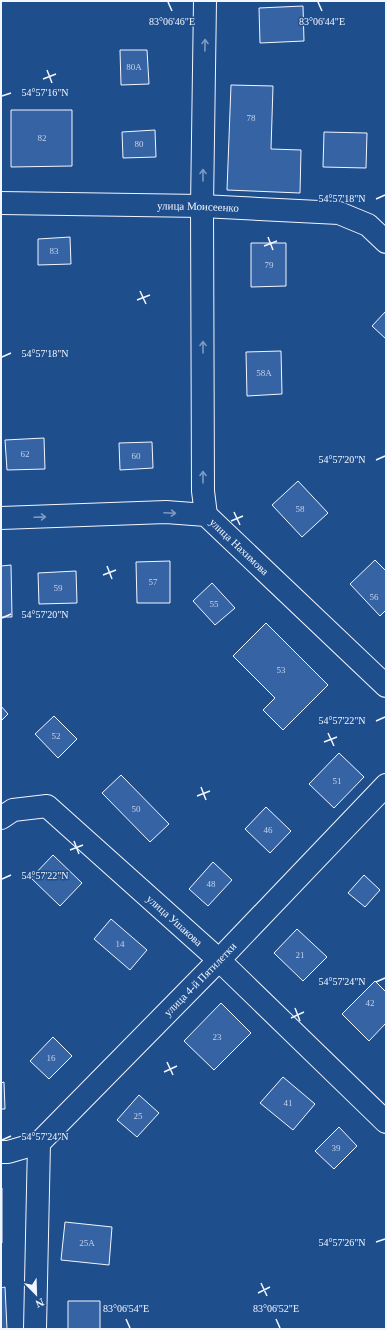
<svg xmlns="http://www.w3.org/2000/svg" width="387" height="1330" font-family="Georgia,serif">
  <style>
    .building { fill: #3563a3; stroke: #f2f6ff }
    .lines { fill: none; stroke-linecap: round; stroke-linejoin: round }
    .minor-casing { stroke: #f2f6ff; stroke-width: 24 }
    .tertiary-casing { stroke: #f2f6ff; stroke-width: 24 }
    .minor { stroke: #1f4e8c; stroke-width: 22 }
    .tertiary { stroke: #1f4e8c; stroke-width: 22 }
    .oneway { stroke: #7e9ac0 }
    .ticks { fill: none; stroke: #f2f6ff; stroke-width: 1.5 }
    .labels { text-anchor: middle; stroke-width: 3; stroke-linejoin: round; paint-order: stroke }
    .number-label { font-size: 9px; fill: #c3d1e8 }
    .street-label { font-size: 11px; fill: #f2f6ff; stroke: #1f4e8c }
    .ticks-label { font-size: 10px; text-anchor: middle; fill: #f2f6ff; stroke: #1f4e8c; stroke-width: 3; stroke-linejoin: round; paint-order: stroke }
  </style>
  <rect width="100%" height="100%" fill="#1f4e8c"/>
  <path class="building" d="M 303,6 L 304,41 L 260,43 L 259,8 Z
    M 120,50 L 147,50 L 149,84 L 121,85 Z
    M 231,85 L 273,86 L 271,149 L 301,150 L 300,193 L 227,190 Z
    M 11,110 L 72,110 L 72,166 L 11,167 Z
    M 155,130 L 156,157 L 123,158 L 122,132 Z
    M 324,132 L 367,133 L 366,168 L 323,167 Z
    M 70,237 L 71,264 L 38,265 L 38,239 Z
    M 251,243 L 286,243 L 286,286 L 251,287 Z
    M 386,311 L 386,339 L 372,326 Z
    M 281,351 L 282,394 L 247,396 L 246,352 Z
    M 44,438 L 45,469 L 7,470 L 5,440 Z
    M 152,442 L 153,468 L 120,470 L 119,443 Z
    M 298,481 L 328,513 L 302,537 L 272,505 Z
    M 375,560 L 386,571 L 386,610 L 380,616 L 350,584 Z
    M 170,561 L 170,603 L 137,603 L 136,562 Z
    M 11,565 L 12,617 L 1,617 L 1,566 Z
    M 76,571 L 77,603 L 39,604 L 38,573 Z
    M 212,583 L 235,608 L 215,625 L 193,601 Z
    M 266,623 L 328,685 L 283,730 L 263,710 L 275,698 L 233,656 Z
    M 1,706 L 8,714 L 1,721 Z
    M 54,716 L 77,739 L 58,758 L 35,734 Z
    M 339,753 L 364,777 L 334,808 L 309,784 Z
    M 121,775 L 169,824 L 150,842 L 102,793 Z
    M 266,807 L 291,831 L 270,853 L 245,829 Z
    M 53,855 L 82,883 L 60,906 L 31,878 Z
    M 213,862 L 232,880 L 208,906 L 189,889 Z
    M 364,875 L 380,890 L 365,907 L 348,893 Z
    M 111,919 L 147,950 L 130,970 L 94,939 Z
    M 297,929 L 327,957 L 303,981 L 274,953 Z
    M 375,981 L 386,992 L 386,1023 L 369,1041 L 342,1014 Z
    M 221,1003 L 251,1033 L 214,1070 L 184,1041 Z
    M 53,1037 L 72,1056 L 49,1079 L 30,1061 Z
    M 283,1077 L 315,1104 L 293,1130 L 260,1103 Z
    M 4,1082 L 5,1109 L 1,1109 L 1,1083 Z
    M 139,1095 L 159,1113 L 137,1137 L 117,1120 Z
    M 339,1127 L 357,1146 L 334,1169 L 315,1151 Z
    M 1,1188 L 2,1188 L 2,1243 L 1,1243 Z
    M 65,1222 L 112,1227 L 109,1265 L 61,1260 Z
    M 5,1287 L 7,1329 L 1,1329 L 1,1288 Z
    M 68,1301 L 100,1301 L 100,1329 L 68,1329 Z"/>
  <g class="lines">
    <g class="minor-casing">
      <g id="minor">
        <path id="s1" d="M 1,203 L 202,206 L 339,213 L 368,225 L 386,242"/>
        <path id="s2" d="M 1,818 L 13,810 L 47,806 L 219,960 L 386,1122"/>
        <path id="s3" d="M 1,1152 L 8,1152 L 39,1143 L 219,960 L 386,785"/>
        <path d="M 35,1329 L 39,1143"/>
      </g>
    </g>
    <g class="tertiary-casing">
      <g id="tertiary">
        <path d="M 205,1 L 202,206 L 203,491 L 206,515"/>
        <path id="s4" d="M 1,518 L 166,512 L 206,515 L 386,686"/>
      </g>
    </g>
    <use href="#minor" class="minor"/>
    <use href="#tertiary" class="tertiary"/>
  </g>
  <defs><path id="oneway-shaft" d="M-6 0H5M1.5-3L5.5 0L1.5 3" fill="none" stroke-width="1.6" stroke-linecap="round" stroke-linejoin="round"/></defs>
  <g class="oneway">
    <use href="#oneway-shaft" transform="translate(205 45) rotate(-89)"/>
    <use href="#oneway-shaft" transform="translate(203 175) rotate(-90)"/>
    <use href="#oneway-shaft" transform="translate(203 347) rotate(-90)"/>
    <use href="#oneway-shaft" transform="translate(203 477) rotate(-90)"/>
    <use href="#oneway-shaft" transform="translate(170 513) rotate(3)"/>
    <use href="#oneway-shaft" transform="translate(40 517) rotate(-2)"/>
  </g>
  <path class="ticks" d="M 168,2 L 172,11M 318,2 L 322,11M 47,70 L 52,83M 43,79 L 56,74M 2,96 L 11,93M 376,199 L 385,195M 268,237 L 273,250M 264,246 L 277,241M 140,291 L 146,304M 137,300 L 150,295M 2,357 L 11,353M 376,460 L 385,456M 234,512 L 240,525M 231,521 L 243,516M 107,566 L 112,579M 103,575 L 116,570M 2,618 L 11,614M 376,721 L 385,717M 328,733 L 334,746M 324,742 L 337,737M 201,787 L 206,800M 197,796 L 210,791M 74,841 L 79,854M 70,850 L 83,845M 2,879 L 11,875M 376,982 L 385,978M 295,1008 L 300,1021M 291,1018 L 304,1012M 167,1062 L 173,1075M 164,1072 L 177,1066M 2,1140 L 11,1136M 376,1242 L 385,1239M 261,1283 L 267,1296M 258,1293 L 270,1287M 126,1319 L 130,1328M 276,1319 L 280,1328"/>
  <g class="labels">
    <g class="number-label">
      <text x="134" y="70">80А</text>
      <text x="251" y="121">78</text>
      <text x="42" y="141">82</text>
      <text x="139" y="147">80</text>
      <text x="54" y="254">83</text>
      <text x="269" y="268">79</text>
      <text x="264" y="376">58А</text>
      <text x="25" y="457">62</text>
      <text x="136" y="459">60</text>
      <text x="300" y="512">58</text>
      <text x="153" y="585">57</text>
      <text x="58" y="591">59</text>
      <text x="374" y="600">56</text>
      <text x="214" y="607">55</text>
      <text x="281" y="673">53</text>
      <text x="56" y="739">52</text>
      <text x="337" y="784">51</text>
      <text x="136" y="812">50</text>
      <text x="268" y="833">46</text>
      <text x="211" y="887">48</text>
      <text x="120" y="947">14</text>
      <text x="300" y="958">21</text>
      <text x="370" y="1006">42</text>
      <text x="217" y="1040">23</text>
      <text x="51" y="1061">16</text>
      <text x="288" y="1106">41</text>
      <text x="138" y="1119">25</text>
      <text x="336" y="1151">39</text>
      <text x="87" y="1246">25А</text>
    </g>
    <g class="street-label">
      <text dy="4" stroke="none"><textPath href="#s1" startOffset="197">улица Моисеенко</textPath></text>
      <text dy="4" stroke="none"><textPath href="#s4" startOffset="251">улица Нахимова</textPath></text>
      <text dy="4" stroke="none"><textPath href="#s2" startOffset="220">улица Ушакова</textPath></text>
      <text dy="4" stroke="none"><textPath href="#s3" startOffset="269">улица 4-й Пятилетки</textPath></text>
    </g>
  </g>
  <g class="ticks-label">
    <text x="172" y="25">83°06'46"E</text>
    <text x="322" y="25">83°06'44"E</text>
    <text x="45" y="96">54°57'16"N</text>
    <text x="342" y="202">54°57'18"N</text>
    <text x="45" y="357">54°57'18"N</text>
    <text x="342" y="463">54°57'20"N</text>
    <text x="45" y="618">54°57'20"N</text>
    <text x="342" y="724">54°57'22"N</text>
    <text x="45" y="879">54°57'22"N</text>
    <text x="342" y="985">54°57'24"N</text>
    <text x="45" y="1140">54°57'24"N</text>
    <text x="342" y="1246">54°57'26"N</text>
    <text x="126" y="1312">83°06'54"E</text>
    <text x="276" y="1312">83°06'52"E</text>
  </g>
  <rect width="387" height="1330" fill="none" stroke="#f2f6ff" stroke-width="4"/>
  <g transform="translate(36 1294) rotate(157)" stroke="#1f4e8c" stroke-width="3" paint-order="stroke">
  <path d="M0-3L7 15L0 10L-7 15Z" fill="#f2f6ff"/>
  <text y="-6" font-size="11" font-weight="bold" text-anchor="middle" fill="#f2f6ff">N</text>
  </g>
</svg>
